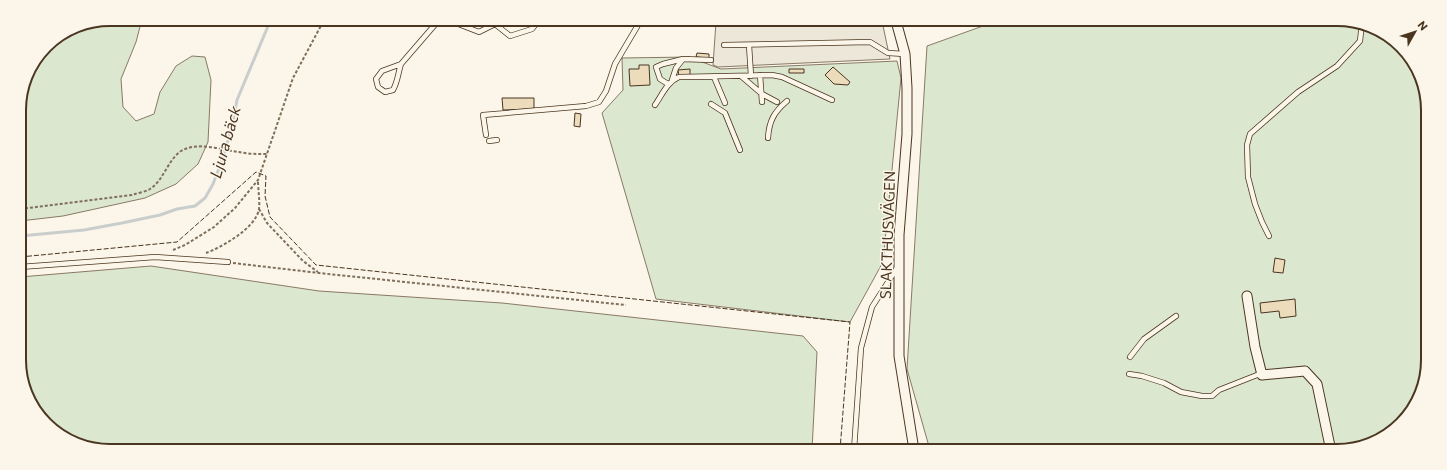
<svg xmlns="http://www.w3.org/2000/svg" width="1447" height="470" font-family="Commissioner,sans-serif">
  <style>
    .green { fill: #dce7d0; stroke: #887966 }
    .parking { fill: #ede7d9; stroke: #887966 }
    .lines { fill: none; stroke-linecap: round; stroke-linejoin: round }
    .stream { stroke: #c9cecd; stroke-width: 3 }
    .building { fill: #ecdcbc; stroke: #4a3520 }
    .lane-casing { stroke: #4a3520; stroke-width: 6 }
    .street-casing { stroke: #4a3520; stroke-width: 11 }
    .path { stroke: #7f6f5c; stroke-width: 2; stroke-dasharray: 3 2; stroke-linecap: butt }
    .lane { stroke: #fbf6e9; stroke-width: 4.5 }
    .street { stroke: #fbf6e9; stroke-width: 9 }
    .fence { stroke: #4a3520; stroke-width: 1; stroke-dasharray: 5 2; stroke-linecap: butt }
    .labels { text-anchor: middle; stroke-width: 3; stroke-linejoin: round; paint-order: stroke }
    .street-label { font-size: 15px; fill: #4a3520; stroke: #fbf6e9 }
    .water-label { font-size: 16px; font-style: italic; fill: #4a3520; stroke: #fbf6e9 }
    .rim { fill: none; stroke: #4a3520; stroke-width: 2 }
  </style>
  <rect width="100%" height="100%" fill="#fbf6e9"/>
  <path class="green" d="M 110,19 L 142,19 L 136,42 L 121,79 L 123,107 L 136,121 L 154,114 L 160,92 L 176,66 L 192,56 L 205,57 L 211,80 L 208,142 L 198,164 L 176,184 L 145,198 L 63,216 L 20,221 L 19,104 L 26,75 L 46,45 L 75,26 Z
    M 997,21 L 1361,22 L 1405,50 L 1426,92 L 1425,384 L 1393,432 L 1343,451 L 930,450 L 907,369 L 927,46 Z
    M 689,57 L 721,69 L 897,61 L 901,78 L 883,262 L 850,322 L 656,299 L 602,113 L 623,90 L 622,58 Z
    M 151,266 L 319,291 L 502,303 L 803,336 L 817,352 L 812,450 L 86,448 L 42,420 L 21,378 L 20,277 Z"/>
  <path class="parking" d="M 741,21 L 882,21 L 890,59 L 718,67 L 713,65 L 716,22 Z"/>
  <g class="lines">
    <path class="stream" d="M 20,236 L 84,230 L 122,223 L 160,215 L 177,209 L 195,206 L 205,198 L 213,184 L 223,158 L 231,130 L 237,100 L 271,19"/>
  </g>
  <path class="building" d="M 940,21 L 950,21 L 940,24 Z
    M 697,53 L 709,54 L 709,58 L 696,57 Z
    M 639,65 L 649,65 L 650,85 L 630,86 L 629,69 L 639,69 Z
    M 833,67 L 850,82 L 848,85 L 834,84 L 825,75 Z
    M 690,69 L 690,75 L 679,76 L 678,70 Z
    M 789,69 L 804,69 L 804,73 L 789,73 Z
    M 502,98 L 534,98 L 534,109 L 503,110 Z
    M 575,113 L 581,114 L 580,127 L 574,126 Z
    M 1275,258 L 1285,260 L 1283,273 L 1273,272 Z
    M 1295,299 L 1296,316 L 1280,318 L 1279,311 L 1261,313 L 1260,303 Z
    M 820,448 L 834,449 L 834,450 L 820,450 Z"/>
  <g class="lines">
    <g class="lane-casing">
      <path id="lane" d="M 448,20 L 479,32 L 495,24
        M 494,20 L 495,24 L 510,36 L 532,29 L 539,20
        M 724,45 L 870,42 L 888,53 L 905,54
        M 749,45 L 751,76
        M 401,64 L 382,71 L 376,79 L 378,87 L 385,92 L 393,90 C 398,81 398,73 401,64 L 439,20
        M 760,75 L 762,102
        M 741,76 L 762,94 L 777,102
        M 714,77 L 725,103
        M 672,80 L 676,68 L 683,59 L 711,60
        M 668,84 L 660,79 L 656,67 L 663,64 L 683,59
        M 711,104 L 725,113 L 740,150
        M 655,105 C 662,95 667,82 679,77 L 772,75 L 782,77 L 832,100
        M 486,135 L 483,115 L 586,106 L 599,102 L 606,91 L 615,64 L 641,20
        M 768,138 C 769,121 774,112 787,101
        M 489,141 L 497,140
        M 1269,236 L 1262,222 L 1255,204 L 1248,177 L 1247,145 L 1250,134 L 1298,92 L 1337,66 L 1360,41 L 1362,23
        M 20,267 L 155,257 L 228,262
        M 1130,357 L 1144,339 L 1176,316
        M 1129,374 L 1142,376 L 1164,383 L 1181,392 L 1202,396 L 1212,396 L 1219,390 L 1257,375 L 1262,375
        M 854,450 L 861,348 L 872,307 L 897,268"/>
    </g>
    <g class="street-casing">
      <path id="street" d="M 896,21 L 905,54 L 907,88 L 907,134 L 899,235 L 899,356 L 914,450
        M 1247,296 L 1255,347 L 1262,375 L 1305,371 L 1317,384 L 1331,451"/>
    </g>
    <path class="path" d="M 20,209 L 132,195 C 137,193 145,192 150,189 C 164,180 167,161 181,151 C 198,141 221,150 239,152 C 248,154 257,154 267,154
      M 259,209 L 267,223 L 303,261 L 318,272
      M 173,250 L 185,245 L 214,227 L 235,208 L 258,180 L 293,78 L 324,20
      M 206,253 C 222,247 256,228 259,209 C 260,200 258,189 258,181
      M 233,263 L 319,273 L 626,305"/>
    <use href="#lane" class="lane"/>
    <use href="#street" class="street"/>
    <path class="fence" d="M 20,257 L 177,242 L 256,172 L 266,176 L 265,196 L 270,217 L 316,265 L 850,322 L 840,450"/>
  </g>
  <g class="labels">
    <g class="street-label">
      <text transform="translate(888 235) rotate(-88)" y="5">SLAKTHUSVÄGEN</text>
    </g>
    <g class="water-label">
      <text transform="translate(225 142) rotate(-74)" y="6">Ljura bäck</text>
    </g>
  </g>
  <path d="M0 0H1447V470H0ZM110 26H1337A84 84 0 0 1 1421 110V360A84 84 0 0 1 1337 444H110A84 84 0 0 1 26 360V110A84 84 0 0 1 110 26Z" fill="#fbf6e9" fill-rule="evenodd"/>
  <path class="rim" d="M110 26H1337A84 84 0 0 1 1421 110V360A84 84 0 0 1 1337 444H110A84 84 0 0 1 26 360V110A84 84 0 0 1 110 26Z"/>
  <g transform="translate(1415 32) rotate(51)" stroke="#fbf6e9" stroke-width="3" paint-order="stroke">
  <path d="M0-3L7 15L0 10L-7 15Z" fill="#4a3520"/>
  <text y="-6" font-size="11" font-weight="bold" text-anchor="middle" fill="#4a3520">N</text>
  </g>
</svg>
